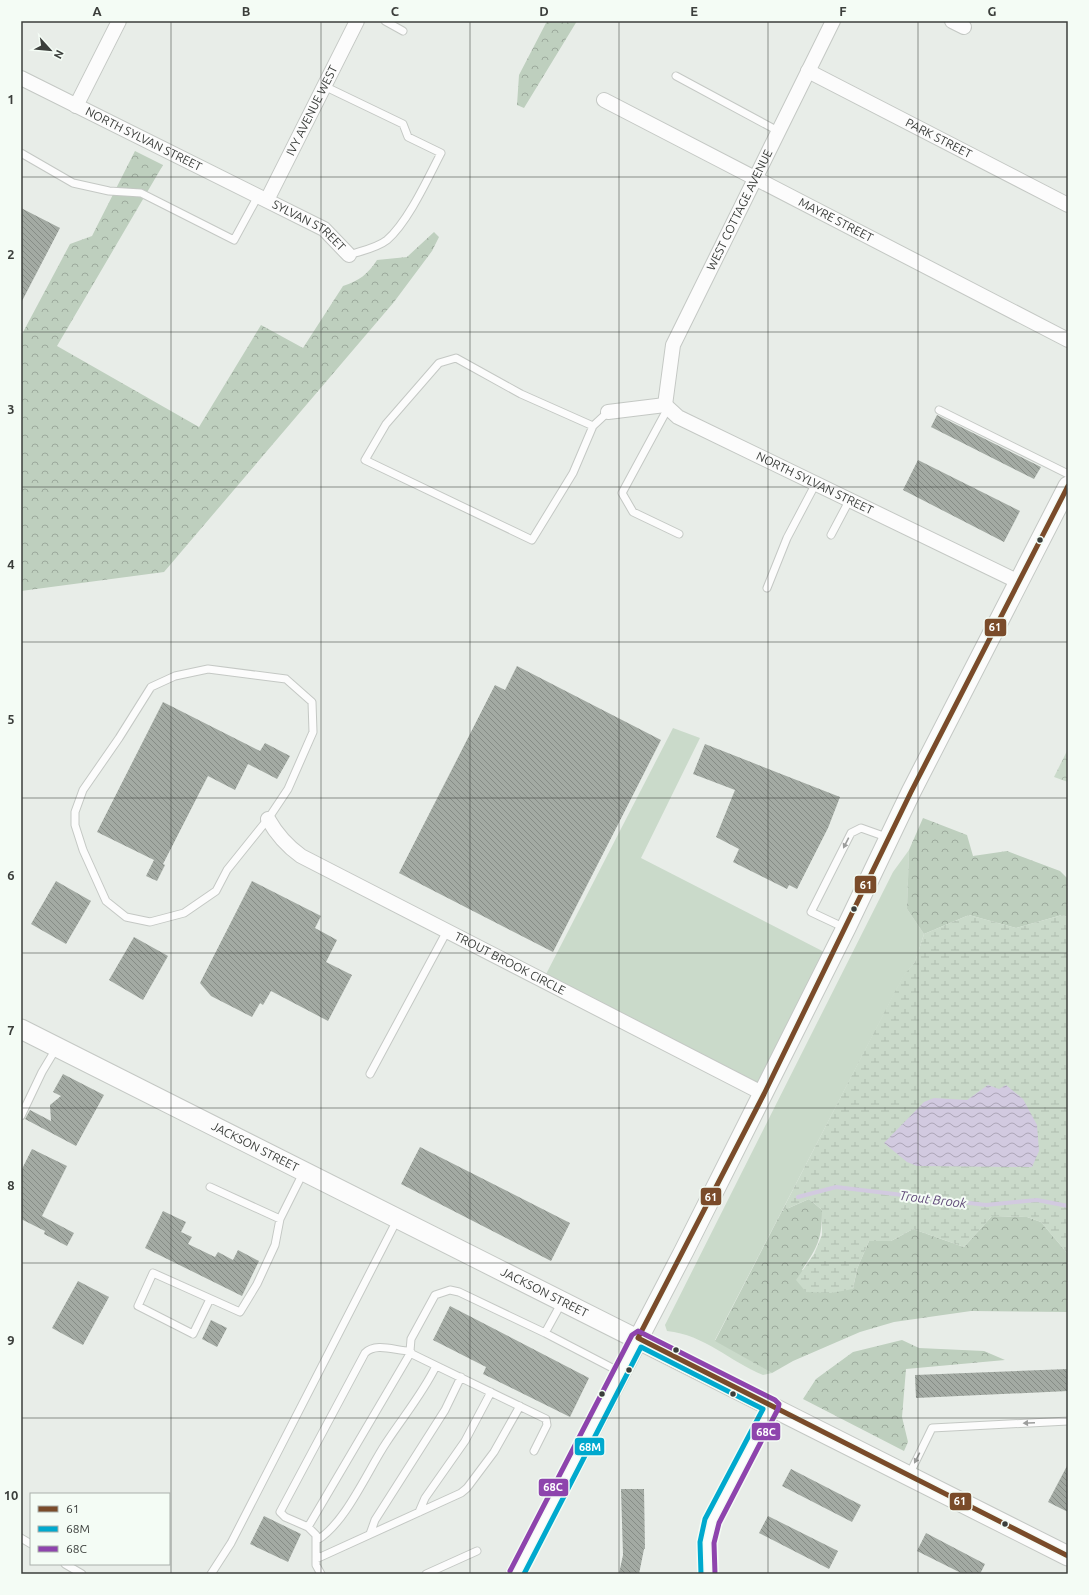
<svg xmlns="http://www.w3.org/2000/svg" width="1089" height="1595" font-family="Ubuntu,sans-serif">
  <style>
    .green { fill: #cadaca }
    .forest { fill: url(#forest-crowns) }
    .wetland { fill: url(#wetland-marsh) }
    .park { fill: url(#park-crowns) }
    .water { fill: url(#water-waves) }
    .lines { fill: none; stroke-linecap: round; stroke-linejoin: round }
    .stream { stroke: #d2cae0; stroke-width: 4 }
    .building { fill: url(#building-back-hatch) }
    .lane-casing { stroke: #c4c8c4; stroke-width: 9 }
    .street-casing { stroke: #c4c8c4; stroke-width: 16 }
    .secondary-casing { stroke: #c4c8c4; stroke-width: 21 }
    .lane { stroke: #fcfcfc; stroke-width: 7 }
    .street { stroke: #fcfcfc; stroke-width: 14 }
    .secondary { stroke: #fcfcfc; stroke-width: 19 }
    .bus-1-casing { stroke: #f4fcf5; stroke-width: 8 }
    .bus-2-casing { stroke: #f4fcf5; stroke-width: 8 }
    .bus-3-casing { stroke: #f4fcf5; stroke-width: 8 }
    .bus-1 { stroke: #7a4b2a; stroke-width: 5 }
    .bus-2 { stroke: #00a9ce; stroke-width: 5 }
    .bus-3 { stroke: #8e44ad; stroke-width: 5 }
    .oneway { fill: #9c9d9c }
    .grid { fill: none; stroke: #3b3e3b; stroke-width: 1; stroke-opacity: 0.55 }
    .bus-dot { fill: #3b3e3b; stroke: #f4fcf5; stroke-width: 1.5 }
    .labels { text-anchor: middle; stroke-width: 4; stroke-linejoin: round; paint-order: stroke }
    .street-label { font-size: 12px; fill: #3b3e3b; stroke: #f4fcf5 }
    .water-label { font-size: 13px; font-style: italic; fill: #604a79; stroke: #f4fcf5 }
    .line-badge { stroke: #f4fcf5; stroke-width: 1.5 }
    .badge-label { font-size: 11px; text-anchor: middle; font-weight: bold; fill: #fff }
    .neatline { fill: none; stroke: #3b3e3b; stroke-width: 1.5 }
    .grid-label { font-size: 13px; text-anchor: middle; font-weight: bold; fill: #3b3e3b }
  </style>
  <defs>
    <pattern id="forest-crowns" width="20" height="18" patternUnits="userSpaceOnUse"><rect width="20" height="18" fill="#becfbe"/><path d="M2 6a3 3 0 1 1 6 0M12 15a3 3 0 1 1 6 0" fill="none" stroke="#9ca99c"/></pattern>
    <pattern id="wetland-marsh" width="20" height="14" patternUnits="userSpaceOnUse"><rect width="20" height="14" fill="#cadaca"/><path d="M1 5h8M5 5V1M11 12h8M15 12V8" fill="none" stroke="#aebcae"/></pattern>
    <pattern id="park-crowns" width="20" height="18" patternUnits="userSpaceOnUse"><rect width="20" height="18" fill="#cadaca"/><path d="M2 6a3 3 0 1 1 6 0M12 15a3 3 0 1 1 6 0" fill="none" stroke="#aebcae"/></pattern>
    <pattern id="water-waves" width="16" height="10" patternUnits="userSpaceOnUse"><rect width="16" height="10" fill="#d2cae0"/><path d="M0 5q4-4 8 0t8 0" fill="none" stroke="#aca5b7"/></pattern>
    <pattern id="building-back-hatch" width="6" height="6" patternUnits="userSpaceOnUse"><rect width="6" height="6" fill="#a3aaa3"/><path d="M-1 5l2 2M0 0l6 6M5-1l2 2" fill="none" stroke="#868c86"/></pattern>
  </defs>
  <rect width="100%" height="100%" fill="#e8ede8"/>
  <path class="green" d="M 673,728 L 700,738 L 641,858 L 832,956 L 764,1094 L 543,980 Z
    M 909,850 L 907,909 L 924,934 L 915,962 L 903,977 L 715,1340 L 772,1373 L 763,1375 C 729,1361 705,1335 667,1331 L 665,1325 L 893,872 Z"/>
  <path class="forest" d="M 547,21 L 577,21 L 524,108 L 517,105 L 519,75 Z
    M 135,151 L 163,165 L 57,346 L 199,427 L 261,325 L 303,348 L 343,286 C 359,281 368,274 377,260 L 407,257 L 434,232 L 439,237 L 432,251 L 394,302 L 164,572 L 21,591 L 21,336 L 70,244 L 92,236 Z
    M 923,818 L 967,835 L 973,856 L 1007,851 L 1060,871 L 1068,879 L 1068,917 L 1062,915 L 1016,928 L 969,915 L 924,934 L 907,909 L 909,850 Z
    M 809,1199 L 822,1210 C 822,1238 818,1247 802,1270 L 853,1289 L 857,1269 L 869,1241 L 891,1241 L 913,1229 L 964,1247 L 992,1216 L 1027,1217 L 1041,1222 L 1068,1254 L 1068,1312 L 971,1311 L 894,1322 L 860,1332 L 793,1361 L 772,1373 L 715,1341 L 782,1211 Z
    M 902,1340 L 919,1348 L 984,1351 L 1005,1360 L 906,1369 L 902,1417 L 908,1442 L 904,1451 L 803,1399 L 816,1379 L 853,1352 Z"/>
  <path class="wetland" d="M 969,915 L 1016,928 L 1062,915 L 1068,917 L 1068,1254 L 1041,1222 L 1027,1217 L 992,1216 L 964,1247 L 913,1229 L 891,1241 L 869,1241 L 857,1269 L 853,1289 L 831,1293 L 806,1292 L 796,1280 L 814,1254 L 822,1235 L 822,1210 L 809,1199 L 782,1211 L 903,976 L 915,962 L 924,934 Z"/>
  <path class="park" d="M 1068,749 L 1068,782 L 1054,777 Z"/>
  <path class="water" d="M 988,1085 L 999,1089 L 1006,1085 L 1023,1099 L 1037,1125 L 1039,1151 L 1032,1167 L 917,1166 L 907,1162 L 884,1143 L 924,1102 L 934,1098 L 967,1100 Z"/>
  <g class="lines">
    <path class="stream" d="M 798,1197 L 836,1187 L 986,1205 L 1037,1200 L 1068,1206"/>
  </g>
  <path class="building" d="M 21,208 L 60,228 L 21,303 Z
    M 937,415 L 1041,467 L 1034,479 L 931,427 Z
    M 918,460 L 1020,511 L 1004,542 L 903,490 Z
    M 517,666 L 661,740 L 553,952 L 399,873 L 495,685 L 505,690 Z
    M 163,702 L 260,751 L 265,743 L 290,756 L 277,779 L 248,764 L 235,790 L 208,776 L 163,864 L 165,865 L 157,881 L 146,876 L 154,860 L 97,832 Z
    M 705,744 L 840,797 L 828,828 L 797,889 L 789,885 L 787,889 L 733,862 L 739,849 L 716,837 L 735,790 L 693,774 Z
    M 56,881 L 91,901 L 66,944 L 31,924 Z
    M 252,881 L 321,916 L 315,928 L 337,940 L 326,962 L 352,975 L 328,1021 L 271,991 L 263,1005 L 260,1003 L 252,1017 L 211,996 L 200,983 Z
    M 134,937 L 168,956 L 143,1000 L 109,980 Z
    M 63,1074 L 104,1095 L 76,1146 L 25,1119 L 30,1110 L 51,1121 L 50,1105 L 61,1096 L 53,1092 Z
    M 420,1147 L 570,1223 L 551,1261 L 401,1184 Z
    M 32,1149 L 67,1166 L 42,1216 L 74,1233 L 67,1246 L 44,1234 L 45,1231 L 21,1219 L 21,1171 Z
    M 163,1211 L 186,1222 L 181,1232 L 192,1237 L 188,1244 L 215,1257 L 218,1252 L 233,1260 L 238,1250 L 259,1261 L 242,1296 L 145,1248 Z
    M 78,1281 L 109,1297 L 83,1345 L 52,1328 Z
    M 450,1306 L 589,1378 L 570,1417 L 483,1374 L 486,1367 L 433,1340 Z
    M 211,1320 L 227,1328 L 217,1347 L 202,1339 Z
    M 1068,1369 L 1068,1391 L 916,1398 L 915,1375 Z
    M 1068,1464 L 1068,1512 L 1048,1502 Z
    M 791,1469 L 861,1505 L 852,1522 L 782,1486 Z
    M 621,1489 L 644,1489 L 645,1549 L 644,1549 L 639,1574 L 619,1574 L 623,1555 Z
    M 264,1516 L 301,1534 L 288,1562 L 250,1544 Z
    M 768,1516 L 838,1551 L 829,1569 L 759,1533 Z
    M 926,1533 L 985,1564 L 980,1574 L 963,1574 L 917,1551 Z"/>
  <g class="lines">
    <g class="lane-casing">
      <path id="lane" d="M 385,21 L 403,31
        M 676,76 L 778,131
        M 324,86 L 403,124 L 408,137 L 441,153 C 428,178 408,222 387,240 C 377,248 361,251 349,255
        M 21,153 L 73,183 L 109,191 L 141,193 L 234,240 L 258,196
        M 668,408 L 622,493 L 633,512 L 679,534
        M 939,410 L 1068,474
        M 593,426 L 521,394 L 456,358 L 439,363 L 386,424 L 365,460 L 532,540 L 573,473 L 593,426 L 608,412
        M 831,535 L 849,501
        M 767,588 L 787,538 L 815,485
        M 208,669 L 286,679 L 312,702 L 313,732 L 288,789 L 268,819 L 227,870 L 216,891 L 184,913 L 150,922 L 126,917 L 106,901 L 83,850 L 75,825 L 75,812 L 83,790 L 119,738 L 151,687 L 175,676 Z
        M 845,928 L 811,912 L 851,833 L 861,828 L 889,838
        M 370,1074 L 447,931
        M 21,1116 L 42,1072 L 57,1047
        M 210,1187 L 280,1219
        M 210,1299 L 193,1334 L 138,1306 L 153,1273 L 240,1312 L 257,1284 L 275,1245 L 280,1219 L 304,1171
        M 545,1333 L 562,1302
        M 410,1351 C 396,1351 376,1342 365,1353 L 280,1512 L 285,1517 L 308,1527 L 411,1352
        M 534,1451 L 547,1425 L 546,1419 L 412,1354 L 410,1351 L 411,1339 L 435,1295 L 450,1290 L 459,1292 L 545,1333 L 620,1372
        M 909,1475 L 932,1428 L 1068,1421
        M 419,1512 L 425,1498 L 465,1441 L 491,1392
        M 308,1527 L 316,1535 L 316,1565 L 321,1574
        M 370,1534 L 375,1520 L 445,1410 L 461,1377
        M 21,1538 L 31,1544
        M 317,1540 C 345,1524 368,1470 386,1443 C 403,1417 423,1393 436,1366
        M 316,1559 L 461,1493 L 467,1488 L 494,1452 L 520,1406
        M 65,1564 L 82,1574
        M 211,1574 L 231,1543 L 398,1218
        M 426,1574 L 477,1551"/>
    </g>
    <g class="street-casing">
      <g id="street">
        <path d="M 952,21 L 964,27"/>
        <path id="s1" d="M 808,71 L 1068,205"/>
        <path id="s2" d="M 21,78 L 324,229 L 349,255"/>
        <path id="s3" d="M 604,100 L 1068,340"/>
        <path d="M 76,106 L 119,21"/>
        <path id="s4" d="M 267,200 L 357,21"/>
        <path id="s5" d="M 665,405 L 673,345 L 833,21"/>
        <path id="s6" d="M 608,412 L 665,405 L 678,417 L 1019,582"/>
        <path id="s7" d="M 268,819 C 277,835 287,846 301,856 L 764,1094"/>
        <path d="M 708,1574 L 707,1542 L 712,1521 L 772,1406"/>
      </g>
    </g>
    <g class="secondary-casing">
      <g id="secondary">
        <path id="s8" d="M 21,1029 L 1068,1556"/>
        <path d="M 516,1574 L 684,1251 L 846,928 L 911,792 L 1068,486"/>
      </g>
    </g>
    <use href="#lane" class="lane"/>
    <use href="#street" class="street"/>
    <use href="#secondary" class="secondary"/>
    <g class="bus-1-casing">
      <path id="bus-1" d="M 638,1338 L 764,1094 L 911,792 L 1068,486
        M 638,1338 L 1068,1556"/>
    </g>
    <g class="bus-2-casing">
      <path id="bus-2" d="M 524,1574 L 641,1347 L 763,1409 L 705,1519 L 700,1542 L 701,1574"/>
    </g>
    <g class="bus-3-casing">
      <path id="bus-3" d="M 510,1571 L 632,1335 L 638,1331 L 775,1400 L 779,1404 L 778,1409 L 719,1523 L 714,1543 L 715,1574"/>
    </g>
    <use href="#bus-1" class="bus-1"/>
    <use href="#bus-2" class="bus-2"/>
    <use href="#bus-3" class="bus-3"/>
  </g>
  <defs><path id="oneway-solid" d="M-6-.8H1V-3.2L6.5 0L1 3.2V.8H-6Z"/></defs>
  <g class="oneway">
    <use href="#oneway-solid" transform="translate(846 843) rotate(117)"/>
    <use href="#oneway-solid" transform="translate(1029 1423) rotate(177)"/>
    <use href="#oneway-solid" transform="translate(917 1458) rotate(117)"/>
  </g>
  <path class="grid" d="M 171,21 L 171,1574M 321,21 L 321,1574M 470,21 L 470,1574M 619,21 L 619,1574M 768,21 L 768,1574M 918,21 L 918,1574M 21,177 L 1068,177M 21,332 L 1068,332M 21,487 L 1068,487M 21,642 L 1068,642M 21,798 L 1068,798M 21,953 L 1068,953M 21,1108 L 1068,1108M 21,1263 L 1068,1263M 21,1418 L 1068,1418"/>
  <g class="bus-dot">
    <circle cx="1040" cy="540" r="3.5"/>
    <circle cx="854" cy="909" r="3.5"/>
    <circle cx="676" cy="1350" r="3.5"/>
    <circle cx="629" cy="1370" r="3.5"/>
    <circle cx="602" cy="1394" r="3.5"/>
    <circle cx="733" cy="1394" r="3.5"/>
    <circle cx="1005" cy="1524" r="3.5"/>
  </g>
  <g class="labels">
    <g class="street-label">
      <text dy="4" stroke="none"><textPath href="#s4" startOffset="100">IVY AVENUE WEST</textPath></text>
      <text dy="4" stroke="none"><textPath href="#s1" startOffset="147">PARK STREET</textPath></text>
      <text dy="4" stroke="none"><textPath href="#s2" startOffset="137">NORTH SYLVAN STREET</textPath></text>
      <text dy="4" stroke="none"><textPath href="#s5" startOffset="211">WEST COTTAGE AVENUE</textPath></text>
      <text dy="4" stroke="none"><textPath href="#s3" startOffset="261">MAYRE STREET</textPath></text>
      <text dy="4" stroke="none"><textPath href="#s2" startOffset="324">SYLVAN STREET</textPath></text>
      <text dy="4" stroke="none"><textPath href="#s6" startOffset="227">NORTH SYLVAN STREET</textPath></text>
      <text dy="4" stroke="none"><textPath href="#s7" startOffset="285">TROUT BROOK CIRCLE</textPath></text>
      <text dy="4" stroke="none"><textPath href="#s8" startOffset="262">JACKSON STREET</textPath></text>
      <text dy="4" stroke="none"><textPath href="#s8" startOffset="586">JACKSON STREET</textPath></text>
    </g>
    <g class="water-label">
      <text transform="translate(933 1199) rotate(7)" y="5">Trout Brook</text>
    </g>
  </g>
  <g class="line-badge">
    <rect x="984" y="618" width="23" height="19" rx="4" fill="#7a4b2a"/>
    <rect x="854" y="875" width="23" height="19" rx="4" fill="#7a4b2a"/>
    <rect x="700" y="1187" width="22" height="19" rx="4" fill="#7a4b2a"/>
    <rect x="751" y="1422" width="30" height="19" rx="4" fill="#8e44ad"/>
    <rect x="574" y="1437" width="31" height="19" rx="4" fill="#00a9ce"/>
    <rect x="538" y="1478" width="31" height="19" rx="4" fill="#8e44ad"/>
    <rect x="949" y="1492" width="23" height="19" rx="4" fill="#7a4b2a"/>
  </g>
  <g class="badge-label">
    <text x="995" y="631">61</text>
    <text x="866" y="889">61</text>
    <text x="711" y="1201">61</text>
    <text x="766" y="1436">68C</text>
    <text x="590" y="1451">68M</text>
    <text x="553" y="1491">68C</text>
    <text x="960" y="1505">61</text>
  </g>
  <rect width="1089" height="1595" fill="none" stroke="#f4fcf5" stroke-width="44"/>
  <rect x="30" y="1493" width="140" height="72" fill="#f4fcf5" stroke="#aab0ab"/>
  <rect x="38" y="1506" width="20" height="6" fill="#7a4b2a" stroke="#aab0ab"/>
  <text x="66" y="1513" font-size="12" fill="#3b3e3b">61</text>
  <rect x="38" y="1526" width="20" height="6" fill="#00a9ce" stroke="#aab0ab"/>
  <text x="66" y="1533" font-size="12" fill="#3b3e3b">68M</text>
  <rect x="38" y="1546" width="20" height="6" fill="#8e44ad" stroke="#aab0ab"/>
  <text x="66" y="1553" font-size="12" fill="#3b3e3b">68C</text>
  <g transform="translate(50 50) rotate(117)" stroke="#f4fcf5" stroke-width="3" paint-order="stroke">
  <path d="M0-3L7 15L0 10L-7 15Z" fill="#3b3e3b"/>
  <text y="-6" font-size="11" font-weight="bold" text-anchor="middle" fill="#3b3e3b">N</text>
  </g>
  <rect x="22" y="22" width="1045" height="1551" class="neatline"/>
  <g class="grid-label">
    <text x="97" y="16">A</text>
    <text x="246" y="16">B</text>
    <text x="395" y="16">C</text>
    <text x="544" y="16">D</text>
    <text x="694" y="16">E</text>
    <text x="843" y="16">F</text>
    <text x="992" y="16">G</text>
    <text x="11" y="104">1</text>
    <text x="11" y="259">2</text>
    <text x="11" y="414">3</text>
    <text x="11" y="569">4</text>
    <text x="11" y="724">5</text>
    <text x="11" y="880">6</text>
    <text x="11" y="1035">7</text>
    <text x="11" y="1190">8</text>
    <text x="11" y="1345">9</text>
    <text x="11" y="1500">10</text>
  </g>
</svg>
